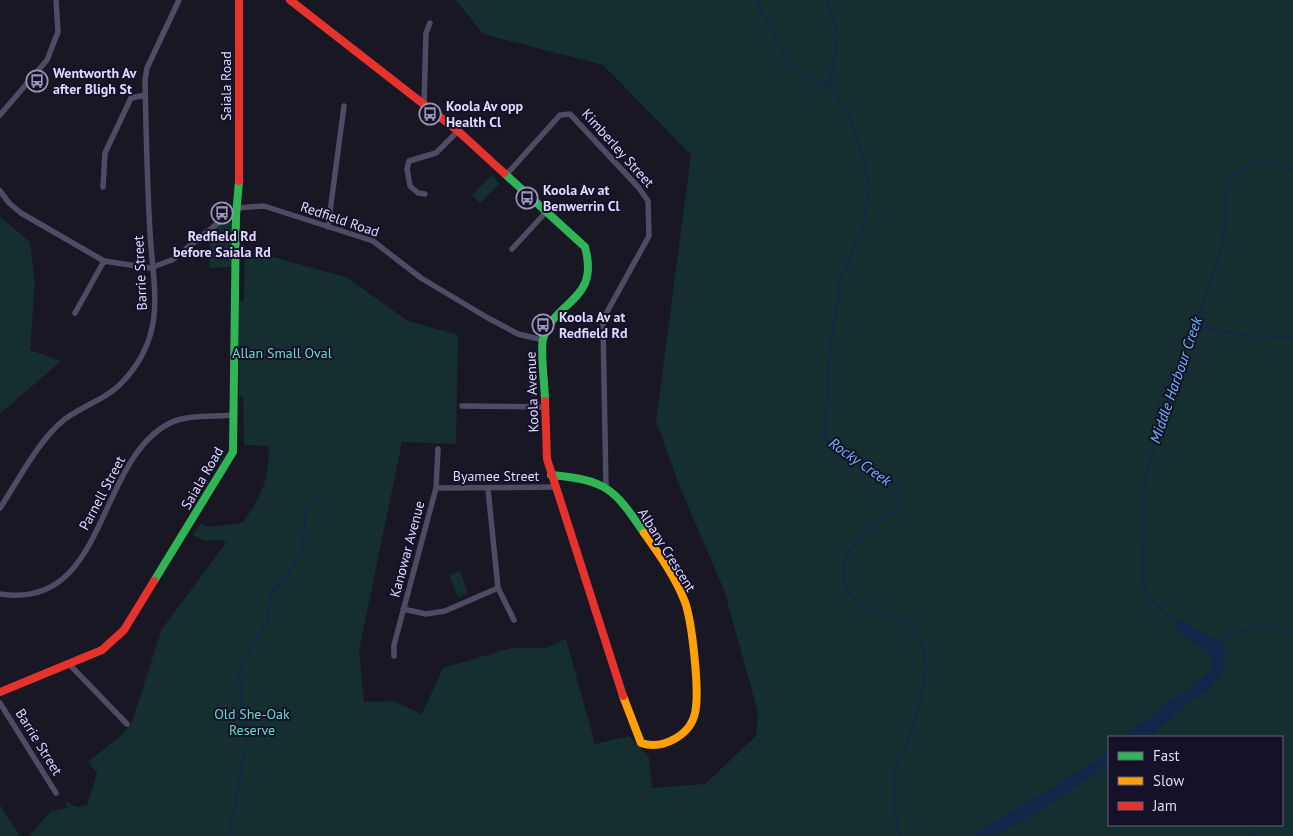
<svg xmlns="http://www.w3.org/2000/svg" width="1293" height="836" font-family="'PT Sans',sans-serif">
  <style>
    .green { fill: #152e2f; fill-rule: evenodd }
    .water { fill: #122649 }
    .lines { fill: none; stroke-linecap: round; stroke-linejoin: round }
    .stream { stroke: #122649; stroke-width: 2 }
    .street { stroke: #4d4c64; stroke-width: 5.5 }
    .fast { stroke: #30b455; stroke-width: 8 }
    .slow { stroke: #ff9f0a; stroke-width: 8 }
    .jam { stroke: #e5322d; stroke-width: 8 }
    .labels { text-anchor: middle; stroke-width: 4; stroke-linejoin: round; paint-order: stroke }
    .poi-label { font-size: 14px; font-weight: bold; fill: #dfdafe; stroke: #151129; text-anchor: start }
    .street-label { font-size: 14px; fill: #dfdafe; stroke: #151129 }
    .park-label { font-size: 14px; fill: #68dcc0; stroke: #151129 }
    .water-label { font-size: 15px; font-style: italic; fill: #6db7f9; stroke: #151129 }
  </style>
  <rect width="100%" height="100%" fill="#181723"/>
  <path class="green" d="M 456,0 L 1293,0 L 1293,836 L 29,836 L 51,811 L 67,808 L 65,801 L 77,807 L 87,805 L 97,773 L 88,762 L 124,733 L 132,721 L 162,629 L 226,543 L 221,540 L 205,541 L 193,535 L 201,523 L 208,527 L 242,523 C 262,497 269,479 269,446 L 244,445 L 243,396 L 239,396 L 239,301 L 244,301 L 245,253 L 258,253 L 346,277 L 408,321 L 458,335 L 456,444 L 402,442 L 359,651 L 364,702 L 393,701 L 422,714 L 443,668 L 511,648 L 545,648 L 566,639 L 595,744 L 629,736 L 649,757 L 652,788 L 705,784 L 756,736 L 758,712 L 724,590 L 679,485 L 656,421 L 691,155 L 603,65 L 483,34 ZM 1109,737 L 1282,737 L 1282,825 L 1109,825 Z
    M 492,175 L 500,184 L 480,203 L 472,195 Z
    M 0,217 L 30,242 L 35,282 L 30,350 L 61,361 L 0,414 Z
    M 225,221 L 232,223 L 233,267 L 209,268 L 210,232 Z
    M 460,571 L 468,593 L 458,597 L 449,575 Z
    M 0,805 L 20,836 L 0,836 Z"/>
  <path class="water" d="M 1180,620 L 1224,645 L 1225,658 L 1222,673 L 1208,690 L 1182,708 L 1149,737 L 1125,737 L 1169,701 L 1187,691 L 1214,667 L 1212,656 L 1175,628 Z
    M 1109,751 L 1109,764 L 1035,814 L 994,836 L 972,836 L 1099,759 Z"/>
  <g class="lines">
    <path class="stream" d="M 756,0 L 790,66 L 808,79 L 829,85 L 846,109 L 858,140 L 870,186 L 863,227 L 840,282 L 829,358 L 825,439 L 854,461 L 886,478 L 902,491 L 901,505 C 883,523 845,539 844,568 C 843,614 885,606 910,625 C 915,629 920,642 923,648 C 932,677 914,724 904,751 C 901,757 897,762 896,769 C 892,792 894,814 900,836
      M 828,0 L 838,39 L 829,85
      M 1194,326 L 1246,335 L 1293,338
      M 1178,623 L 1148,598 L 1141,578 L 1144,542 L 1144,487 L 1157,431 L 1220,255 L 1225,225 L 1227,176 C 1252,165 1268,154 1293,172
      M 1218,644 C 1238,629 1270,620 1293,633
      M 1240,825 L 1255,836
      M 229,836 L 246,745 L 239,671 L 268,619 L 270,595 L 302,556 L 306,510 L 317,495"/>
    <path class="street" d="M 424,104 L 426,33 L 430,23
      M 0,115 L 47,60 L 58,32 L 56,0
      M 507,174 L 560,115 L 570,114 L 639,188 L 648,201 L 649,236 L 607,312 L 603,324 L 606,487
      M 103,187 L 105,153 L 131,98 L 145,95
      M 0,191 L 9,203 L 21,213 L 104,261 L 150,268 L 172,260 L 237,208 L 264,206 L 373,241 L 421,278 L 488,318 L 518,334 L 543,340
      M 425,194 L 418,193 L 410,186 L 407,169 L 409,161 L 436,153 L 458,131
      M 328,227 L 344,106
      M 512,249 L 547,211
      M 75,313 L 104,261
      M 462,406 L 546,407
      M 436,488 L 555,487
      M 488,489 L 498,588 L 514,620
      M 0,508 C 18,481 39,439 65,419 C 87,403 109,399 127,377 C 167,330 153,287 150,232 C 147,182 146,130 145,80 L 147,68 L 179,0
      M 0,594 C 108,611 95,461 170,423 C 188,414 215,417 234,415
      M 403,609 L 426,614 L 445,611 L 498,588
      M 394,656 L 394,645 L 436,488 L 438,449
      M 68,663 L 127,724
      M 0,703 L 56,793"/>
    <path class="fast" d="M 504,173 L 585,247 C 600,302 555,299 543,339 C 540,351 545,386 545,401
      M 551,475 C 606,480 614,488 644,533
      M 154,581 L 233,452 L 236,216 L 239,181"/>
    <path class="slow" d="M 623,696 L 641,743 C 662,750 690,736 695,713 C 700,692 692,622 685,602 C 676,578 659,554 644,533"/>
    <path class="jam" d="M 239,0 L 239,181
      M 290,0 L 458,131 L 504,173
      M 545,401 L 547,459 L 623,696
      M 0,692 L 102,650 L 124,630 L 154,581"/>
  </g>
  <defs>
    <g id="bus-ring" transform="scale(1.125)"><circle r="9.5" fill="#151129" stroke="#9996b1" stroke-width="1.5"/><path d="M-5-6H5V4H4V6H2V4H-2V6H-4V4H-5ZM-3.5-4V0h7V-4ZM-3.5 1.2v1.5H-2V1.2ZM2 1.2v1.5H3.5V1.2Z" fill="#9996b1"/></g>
  </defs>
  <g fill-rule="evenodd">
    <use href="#bus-ring" x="37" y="81"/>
    <use href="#bus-ring" x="430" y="114"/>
    <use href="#bus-ring" x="527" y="198"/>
    <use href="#bus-ring" x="222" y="213"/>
    <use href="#bus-ring" x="543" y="325"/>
  </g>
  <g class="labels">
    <g class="poi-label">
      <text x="53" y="78">Wentworth Av<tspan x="53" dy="16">after Bligh St</tspan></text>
      <text x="446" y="111">Koola Av opp<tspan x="446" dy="16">Health Cl</tspan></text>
      <text x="543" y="195">Koola Av at<tspan x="543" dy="16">Benwerrin Cl</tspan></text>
      <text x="222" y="241" text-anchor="middle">Redfield Rd<tspan x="222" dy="16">before Saiala Rd</tspan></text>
      <text x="559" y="322">Koola Av at<tspan x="559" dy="16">Redfield Rd</tspan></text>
    </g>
    <g class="street-label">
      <text transform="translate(226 86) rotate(-90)" y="5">Saiala Road</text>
      <text transform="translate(618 148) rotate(48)" y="5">Kimberley Street</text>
      <text transform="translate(340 219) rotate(19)" y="5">Redfield Road</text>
      <text transform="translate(140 273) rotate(-93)" y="5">Barrie Street</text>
      <text transform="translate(532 392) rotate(-92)" y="5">Koola Avenue</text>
      <text x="496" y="481">Byamee Street</text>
      <text transform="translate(202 478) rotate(-60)" y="5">Saiala Road</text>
      <text transform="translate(102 493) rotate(-62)" y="5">Parnell Street</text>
      <text transform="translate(407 549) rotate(-75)" y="5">Kanowar Avenue</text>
      <text transform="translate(667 550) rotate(58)" y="5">Albany Crescent</text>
      <text transform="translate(39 742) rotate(58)" y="5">Barrie Street</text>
    </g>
    <g class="park-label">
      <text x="282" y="358">Allan Small Oval</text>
      <text x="252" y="719">Old She-Oak<tspan x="252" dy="16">Reserve</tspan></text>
    </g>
    <g class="water-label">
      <text transform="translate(1176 380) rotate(-71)" y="5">Middle Harbour Creek</text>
      <text transform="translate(860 462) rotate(35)" y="5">Rocky Creek</text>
    </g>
  </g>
  <rect x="1108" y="736" width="175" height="90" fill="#151129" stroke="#66617e"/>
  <rect x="1118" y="752" width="25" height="8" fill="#30b455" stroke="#66617e"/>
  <text x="1153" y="761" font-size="15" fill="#dfdafe">Fast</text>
  <rect x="1118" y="777" width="25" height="8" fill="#ff9f0a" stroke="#66617e"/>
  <text x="1153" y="786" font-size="15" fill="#dfdafe">Slow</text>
  <rect x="1118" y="802" width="25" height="8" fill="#e5322d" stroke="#66617e"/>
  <text x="1153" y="811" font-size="15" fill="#dfdafe">Jam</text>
</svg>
